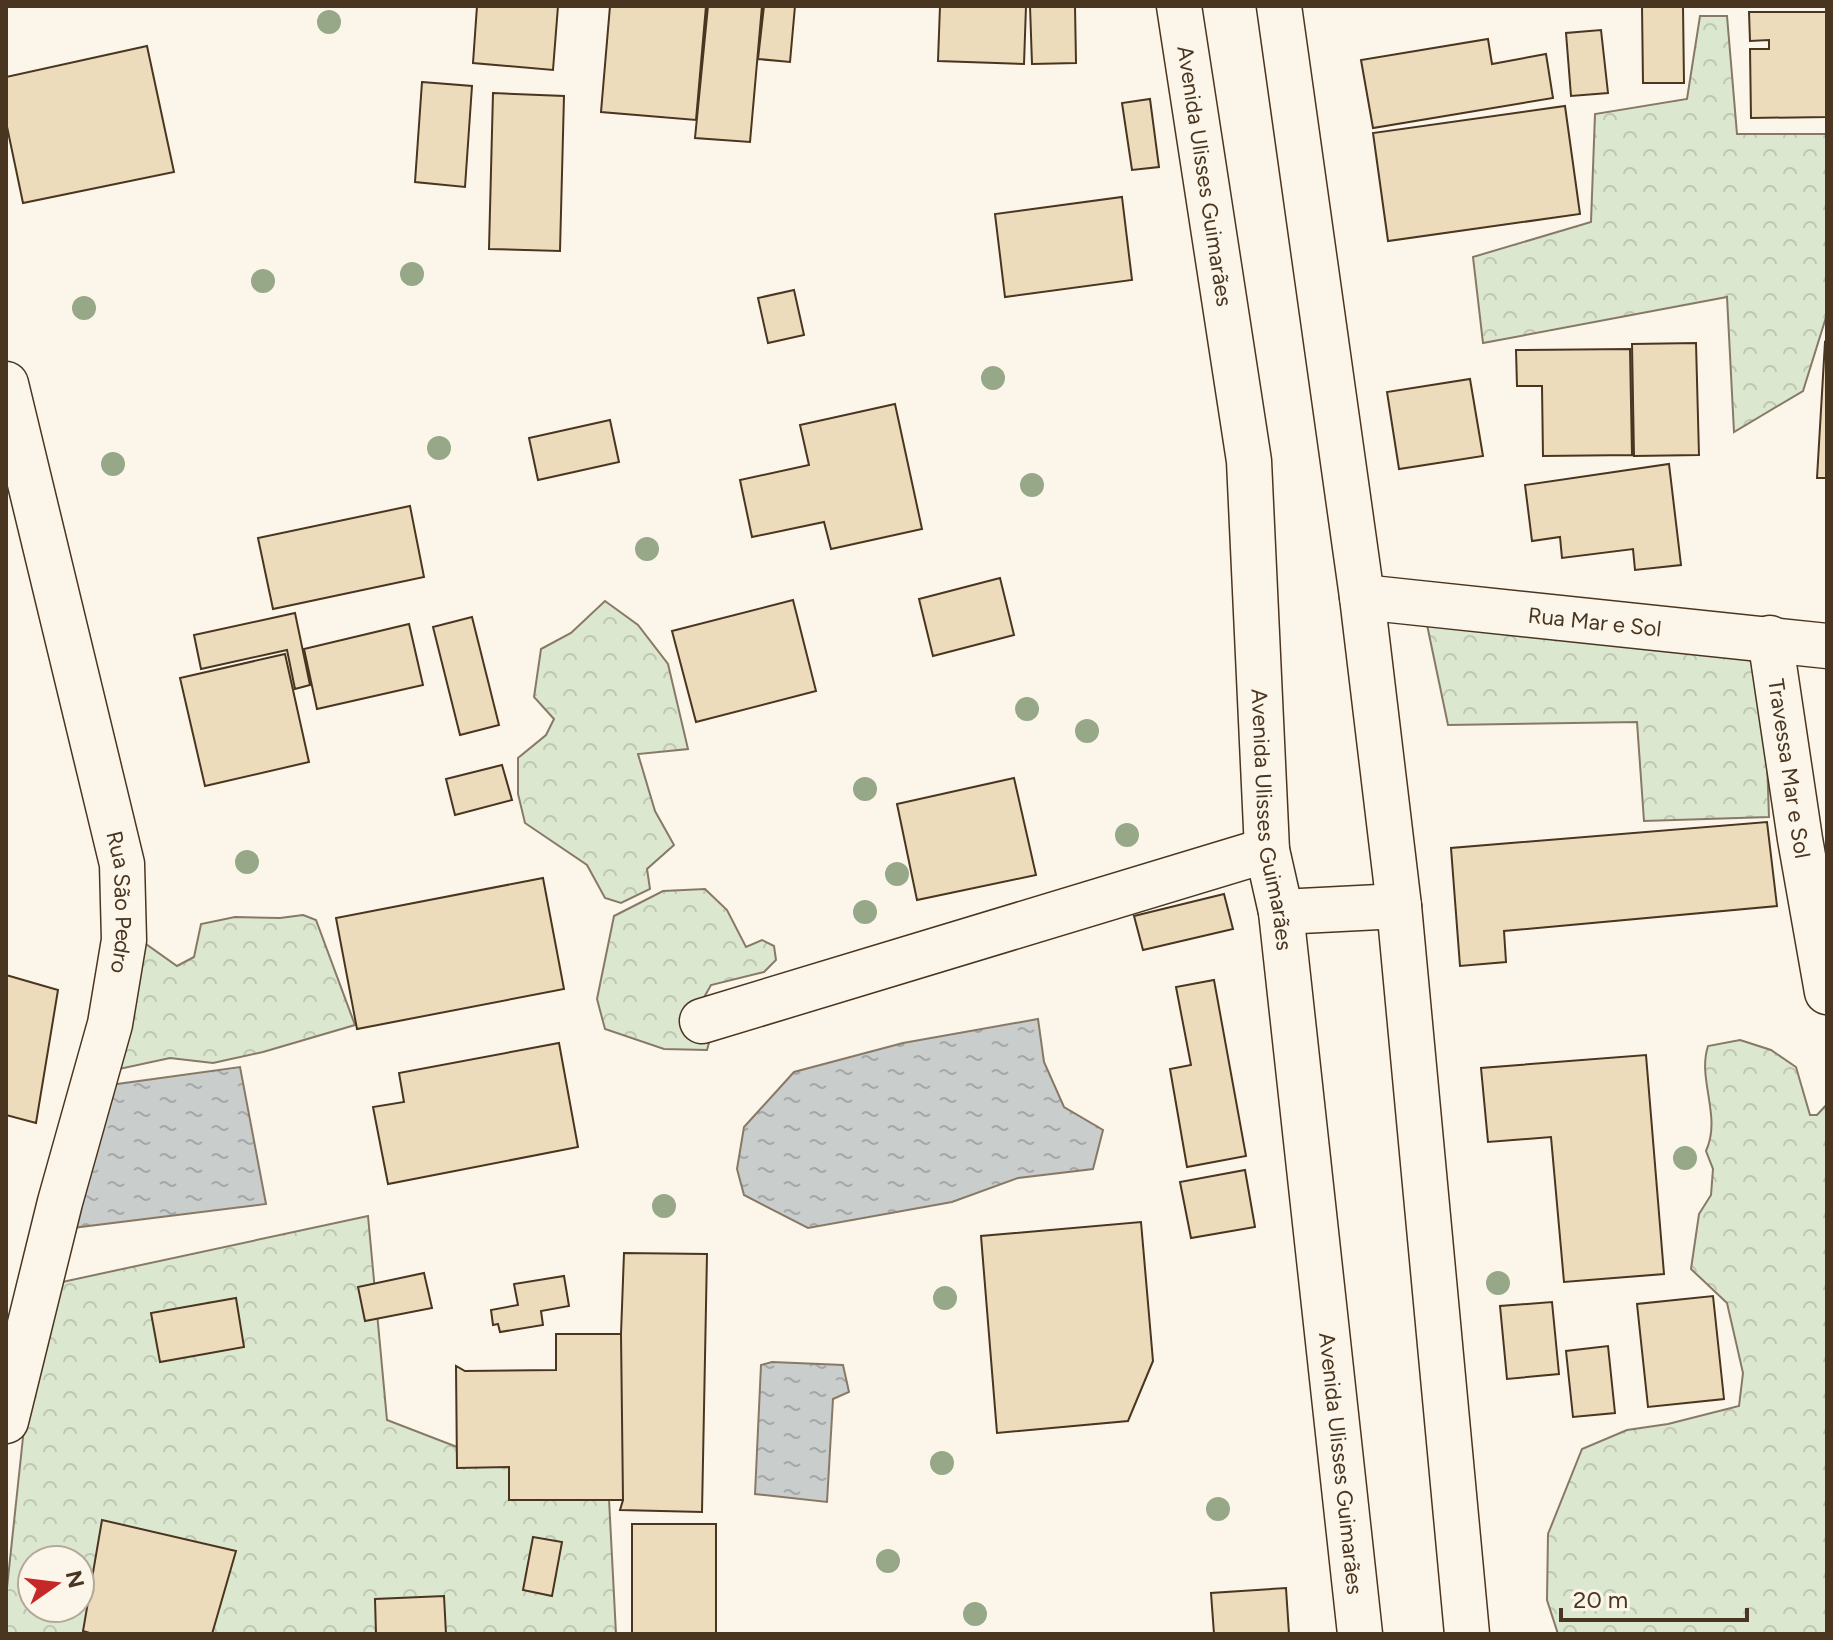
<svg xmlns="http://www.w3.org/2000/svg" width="1833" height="1640" font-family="Figtree,sans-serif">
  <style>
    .forest { fill: url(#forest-crowns); stroke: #887966; stroke-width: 2; fill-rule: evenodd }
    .water { fill: url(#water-ripples); stroke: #887966; stroke-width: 2 }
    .building { fill: #ecdcbc; stroke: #4a3520; stroke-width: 2 }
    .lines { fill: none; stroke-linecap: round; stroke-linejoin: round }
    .minor-casing { stroke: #4a3520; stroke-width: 47 }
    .major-casing { stroke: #4a3520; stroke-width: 47 }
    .minor { stroke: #fbf6e9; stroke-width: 44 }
    .major { stroke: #fbf6e9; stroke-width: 44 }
    .tree { fill: #96a887 }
    .labels { text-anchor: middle; stroke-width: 6; stroke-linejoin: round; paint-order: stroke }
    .street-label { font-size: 22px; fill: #4a3520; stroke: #fbf6e9 }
  </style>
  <defs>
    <pattern id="forest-crowns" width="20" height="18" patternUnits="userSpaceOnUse" patternTransform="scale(2)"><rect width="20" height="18" fill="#dce7d0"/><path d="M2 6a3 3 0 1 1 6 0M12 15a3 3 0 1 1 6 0" fill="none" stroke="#bec7b2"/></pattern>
    <pattern id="water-ripples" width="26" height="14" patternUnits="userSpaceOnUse" patternTransform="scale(2)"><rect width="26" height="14" fill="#c9cecd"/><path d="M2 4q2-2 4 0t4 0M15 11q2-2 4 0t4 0" fill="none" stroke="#a5a8a6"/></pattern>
  </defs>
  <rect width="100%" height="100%" fill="#fbf6e9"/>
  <path class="forest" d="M 1700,16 L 1727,16 L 1737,134 L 1827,134 L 1827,314 L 1803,391 L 1734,432 L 1727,297 L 1483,343 L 1473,257 L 1591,222 L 1595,114 L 1687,99 Z
    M 605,601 L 638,625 L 668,664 L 688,749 L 638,754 L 655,811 L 674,845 L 647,869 L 650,889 L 621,903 L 605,898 L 587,865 L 525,823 L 518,794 L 518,758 L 546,735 L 554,719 L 534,697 L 541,649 L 571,633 Z
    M 1426,620 L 1763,645 L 1769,817 L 1644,821 L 1637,722 L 1448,725 Z
    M 705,889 L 727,910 L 746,947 L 762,940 L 774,946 L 776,960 L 764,972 L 711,985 L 702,1001 L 710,1039 L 707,1050 L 664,1049 L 605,1029 L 597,999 L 614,916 L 663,891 Z
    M 303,915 L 316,920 L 355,1025 L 263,1052 L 213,1063 L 170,1058 L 110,1071 L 143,942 L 177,966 L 194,957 L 201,924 L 235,917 L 280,918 Z
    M 1740,1040 L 1771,1050 L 1796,1067 L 1810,1115 L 1817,1115 L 1827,1104 L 1827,1634 L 1558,1634 L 1547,1600 L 1548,1534 L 1582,1449 L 1627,1430 L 1668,1424 L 1739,1406 L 1743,1373 L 1727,1303 L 1691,1269 L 1699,1214 L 1711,1195 L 1713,1169 L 1706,1151 C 1722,1116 1697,1080 1708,1046 Z
    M 368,1216 L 387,1420 L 509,1467 L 609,1499 L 616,1634 L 6,1634 L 6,1597 L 39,1287 ZM 32,1560 L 80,1560 L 80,1608 L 32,1608 Z"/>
  <path class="water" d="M 1038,1019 L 1044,1062 L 1064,1107 L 1103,1130 L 1093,1169 L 1018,1178 L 952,1202 L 808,1228 L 744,1195 L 737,1169 L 744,1127 L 794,1072 L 903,1043 Z
    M 240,1067 L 266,1204 L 72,1228 L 103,1086 Z
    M 772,1362 L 843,1365 L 849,1392 L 833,1399 L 827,1502 L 755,1494 L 761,1365 Z"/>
  <path class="building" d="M 477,6 L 558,6 L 553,70 L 473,63 Z
    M 610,6 L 706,6 L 696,120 L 601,112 Z
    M 708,6 L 762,6 L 750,142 L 695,138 Z
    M 764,6 L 795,6 L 790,62 L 758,59 Z
    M 940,6 L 1026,6 L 1024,64 L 938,61 Z
    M 1030,6 L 1075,6 L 1076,63 L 1032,64 Z
    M 1642,6 L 1683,6 L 1684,83 L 1643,83 Z
    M 1749,12 L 1827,12 L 1827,117 L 1751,118 L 1750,49 L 1769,49 L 1769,40 L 1750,41 Z
    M 1601,30 L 1608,93 L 1571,96 L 1566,33 Z
    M 1488,39 L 1492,64 L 1546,54 L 1553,98 L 1373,128 L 1361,60 Z
    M 147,46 L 174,172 L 23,203 L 6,122 L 6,77 Z
    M 422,82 L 472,86 L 465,187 L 415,182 Z
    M 493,93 L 564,96 L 560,251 L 489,249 Z
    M 1150,99 L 1159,167 L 1132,170 L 1122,103 Z
    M 1565,106 L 1580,214 L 1388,241 L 1373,133 Z
    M 1122,197 L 1132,280 L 1005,297 L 995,214 Z
    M 794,290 L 804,335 L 768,343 L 758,298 Z
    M 1825,342 L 1827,343 L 1827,478 L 1817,478 Z
    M 1696,343 L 1699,455 L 1634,456 L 1632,344 Z
    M 1630,349 L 1632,455 L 1543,456 L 1542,386 L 1517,386 L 1516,350 Z
    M 1470,379 L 1483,456 L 1399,469 L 1387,392 Z
    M 895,404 L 922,529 L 831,549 L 824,522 L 752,537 L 740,480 L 809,465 L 800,425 Z
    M 610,420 L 619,462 L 538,480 L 529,438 Z
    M 1669,464 L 1681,565 L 1635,570 L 1633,549 L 1562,558 L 1560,537 L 1532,541 L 1525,485 Z
    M 410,506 L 424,577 L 273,609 L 258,538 Z
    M 1000,578 L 1014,635 L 933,656 L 919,599 Z
    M 793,600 L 816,691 L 696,722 L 672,631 Z
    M 295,613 L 310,685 L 295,689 L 287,650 L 201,669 L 194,635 Z
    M 472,617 L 499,725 L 460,735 L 433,627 Z
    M 409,624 L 423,685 L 317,709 L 304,649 Z
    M 285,654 L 309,762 L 205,786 L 180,678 Z
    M 502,765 L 512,800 L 455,815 L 446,779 Z
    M 1014,778 L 1036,875 L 917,900 L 897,804 Z
    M 1767,822 L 1777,906 L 1504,931 L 1506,962 L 1460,966 L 1451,848 Z
    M 543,878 L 564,989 L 357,1029 L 336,918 Z
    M 1224,894 L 1233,929 L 1143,950 L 1134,916 Z
    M 6,975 L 58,990 L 36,1123 L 6,1115 Z
    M 1214,980 L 1246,1156 L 1187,1167 L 1170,1069 L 1191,1065 L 1176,987 Z
    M 559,1043 L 578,1147 L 388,1184 L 373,1107 L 404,1102 L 399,1073 Z
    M 1646,1055 L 1664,1274 L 1564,1282 L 1551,1137 L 1488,1142 L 1481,1068 Z
    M 1245,1170 L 1255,1227 L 1191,1238 L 1180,1182 Z
    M 1141,1222 L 1153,1361 L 1128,1421 L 997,1433 L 981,1236 Z
    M 624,1253 L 707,1254 L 702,1512 L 620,1510 L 623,1500 L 621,1334 Z
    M 424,1273 L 432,1308 L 365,1321 L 358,1287 Z
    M 564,1276 L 569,1306 L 541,1311 L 543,1325 L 500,1332 L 498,1324 L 493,1325 L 491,1310 L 518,1305 L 514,1284 Z
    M 1713,1296 L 1724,1399 L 1648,1407 L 1637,1304 Z
    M 236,1298 L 244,1347 L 160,1362 L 151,1313 Z
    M 1552,1302 L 1559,1374 L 1507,1379 L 1500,1306 Z
    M 556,1334 L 621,1334 L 623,1500 L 509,1500 L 509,1467 L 457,1468 L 456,1366 L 465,1371 L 556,1370 Z
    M 1608,1346 L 1615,1413 L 1573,1417 L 1566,1351 Z
    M 102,1520 L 236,1551 L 212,1634 L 93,1634 L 83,1631 Z
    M 632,1524 L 716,1524 L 716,1634 L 632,1634 Z
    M 533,1537 L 562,1542 L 552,1596 L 523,1590 Z
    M 1286,1588 L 1289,1634 L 1214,1634 L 1211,1593 Z
    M 444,1596 L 446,1634 L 376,1634 L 375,1599 Z"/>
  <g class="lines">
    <g class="minor-casing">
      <g id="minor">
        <path id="s1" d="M 6,384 L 122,864 L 124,940 L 110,1024 L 60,1202 L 6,1421"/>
        <path id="s2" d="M 1362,597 L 1827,646"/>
        <path id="s3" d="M 1770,638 L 1800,839 L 1827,992"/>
        <path d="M 702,1021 L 1267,850"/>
      </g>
    </g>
    <g class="major-casing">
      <g id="major">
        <path id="s4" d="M 1179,6 L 1249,461 L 1267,850 L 1281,912 L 1360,1634"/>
        <path d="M 1279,6 L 1362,597 L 1399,906 L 1467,1634"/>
        <path d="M 1281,912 L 1399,906"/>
      </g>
    </g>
    <use href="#minor" class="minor"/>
    <use href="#major" class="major"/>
  </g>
  <g class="tree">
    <circle cx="329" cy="22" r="12"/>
    <circle cx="412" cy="274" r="12"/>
    <circle cx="263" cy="281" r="12"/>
    <circle cx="84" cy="308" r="12"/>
    <circle cx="993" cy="378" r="12"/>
    <circle cx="439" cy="448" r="12"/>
    <circle cx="113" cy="464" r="12"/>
    <circle cx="1032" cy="485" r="12"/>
    <circle cx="647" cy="549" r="12"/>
    <circle cx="1027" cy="709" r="12"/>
    <circle cx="1087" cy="731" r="12"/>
    <circle cx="865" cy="789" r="12"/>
    <circle cx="1127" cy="835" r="12"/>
    <circle cx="247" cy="862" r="12"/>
    <circle cx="897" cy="874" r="12"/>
    <circle cx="865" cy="912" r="12"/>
    <circle cx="1685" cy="1158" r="12"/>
    <circle cx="664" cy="1206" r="12"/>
    <circle cx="1498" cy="1283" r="12"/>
    <circle cx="945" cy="1298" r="12"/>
    <circle cx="942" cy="1463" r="12"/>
    <circle cx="1218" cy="1509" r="12"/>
    <circle cx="888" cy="1561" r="12"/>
    <circle cx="975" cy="1614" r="12"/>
  </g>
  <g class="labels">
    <g class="street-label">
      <text dy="8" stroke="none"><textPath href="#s4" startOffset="172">Avenida Ulisses Guimarães</textPath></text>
      <text dy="8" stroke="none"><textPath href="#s2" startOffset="234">Rua Mar e Sol</textPath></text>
      <text dy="8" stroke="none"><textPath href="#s3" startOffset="132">Travessa Mar e Sol</textPath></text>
      <text dy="8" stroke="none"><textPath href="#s4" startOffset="820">Avenida Ulisses Guimarães</textPath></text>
      <text dy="8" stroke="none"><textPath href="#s1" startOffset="532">Rua São Pedro</textPath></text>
      <text dy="8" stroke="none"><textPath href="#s4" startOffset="1468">Avenida Ulisses Guimarães</textPath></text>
    </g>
  </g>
  <rect width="1833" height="1640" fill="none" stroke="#4a3520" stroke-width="16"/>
  <g transform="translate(56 1584) rotate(76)"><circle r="38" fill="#fbf6e9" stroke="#b4a999" stroke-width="2"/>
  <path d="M0-6L14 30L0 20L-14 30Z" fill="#c62828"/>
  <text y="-12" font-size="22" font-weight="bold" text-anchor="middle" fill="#4a3520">N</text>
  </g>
  <path d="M1561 1608v12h186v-12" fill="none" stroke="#4a3520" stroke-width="4"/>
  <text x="1573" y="1608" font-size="24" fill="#4a3520" stroke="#fbf6e9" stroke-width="6" paint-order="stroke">20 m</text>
</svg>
